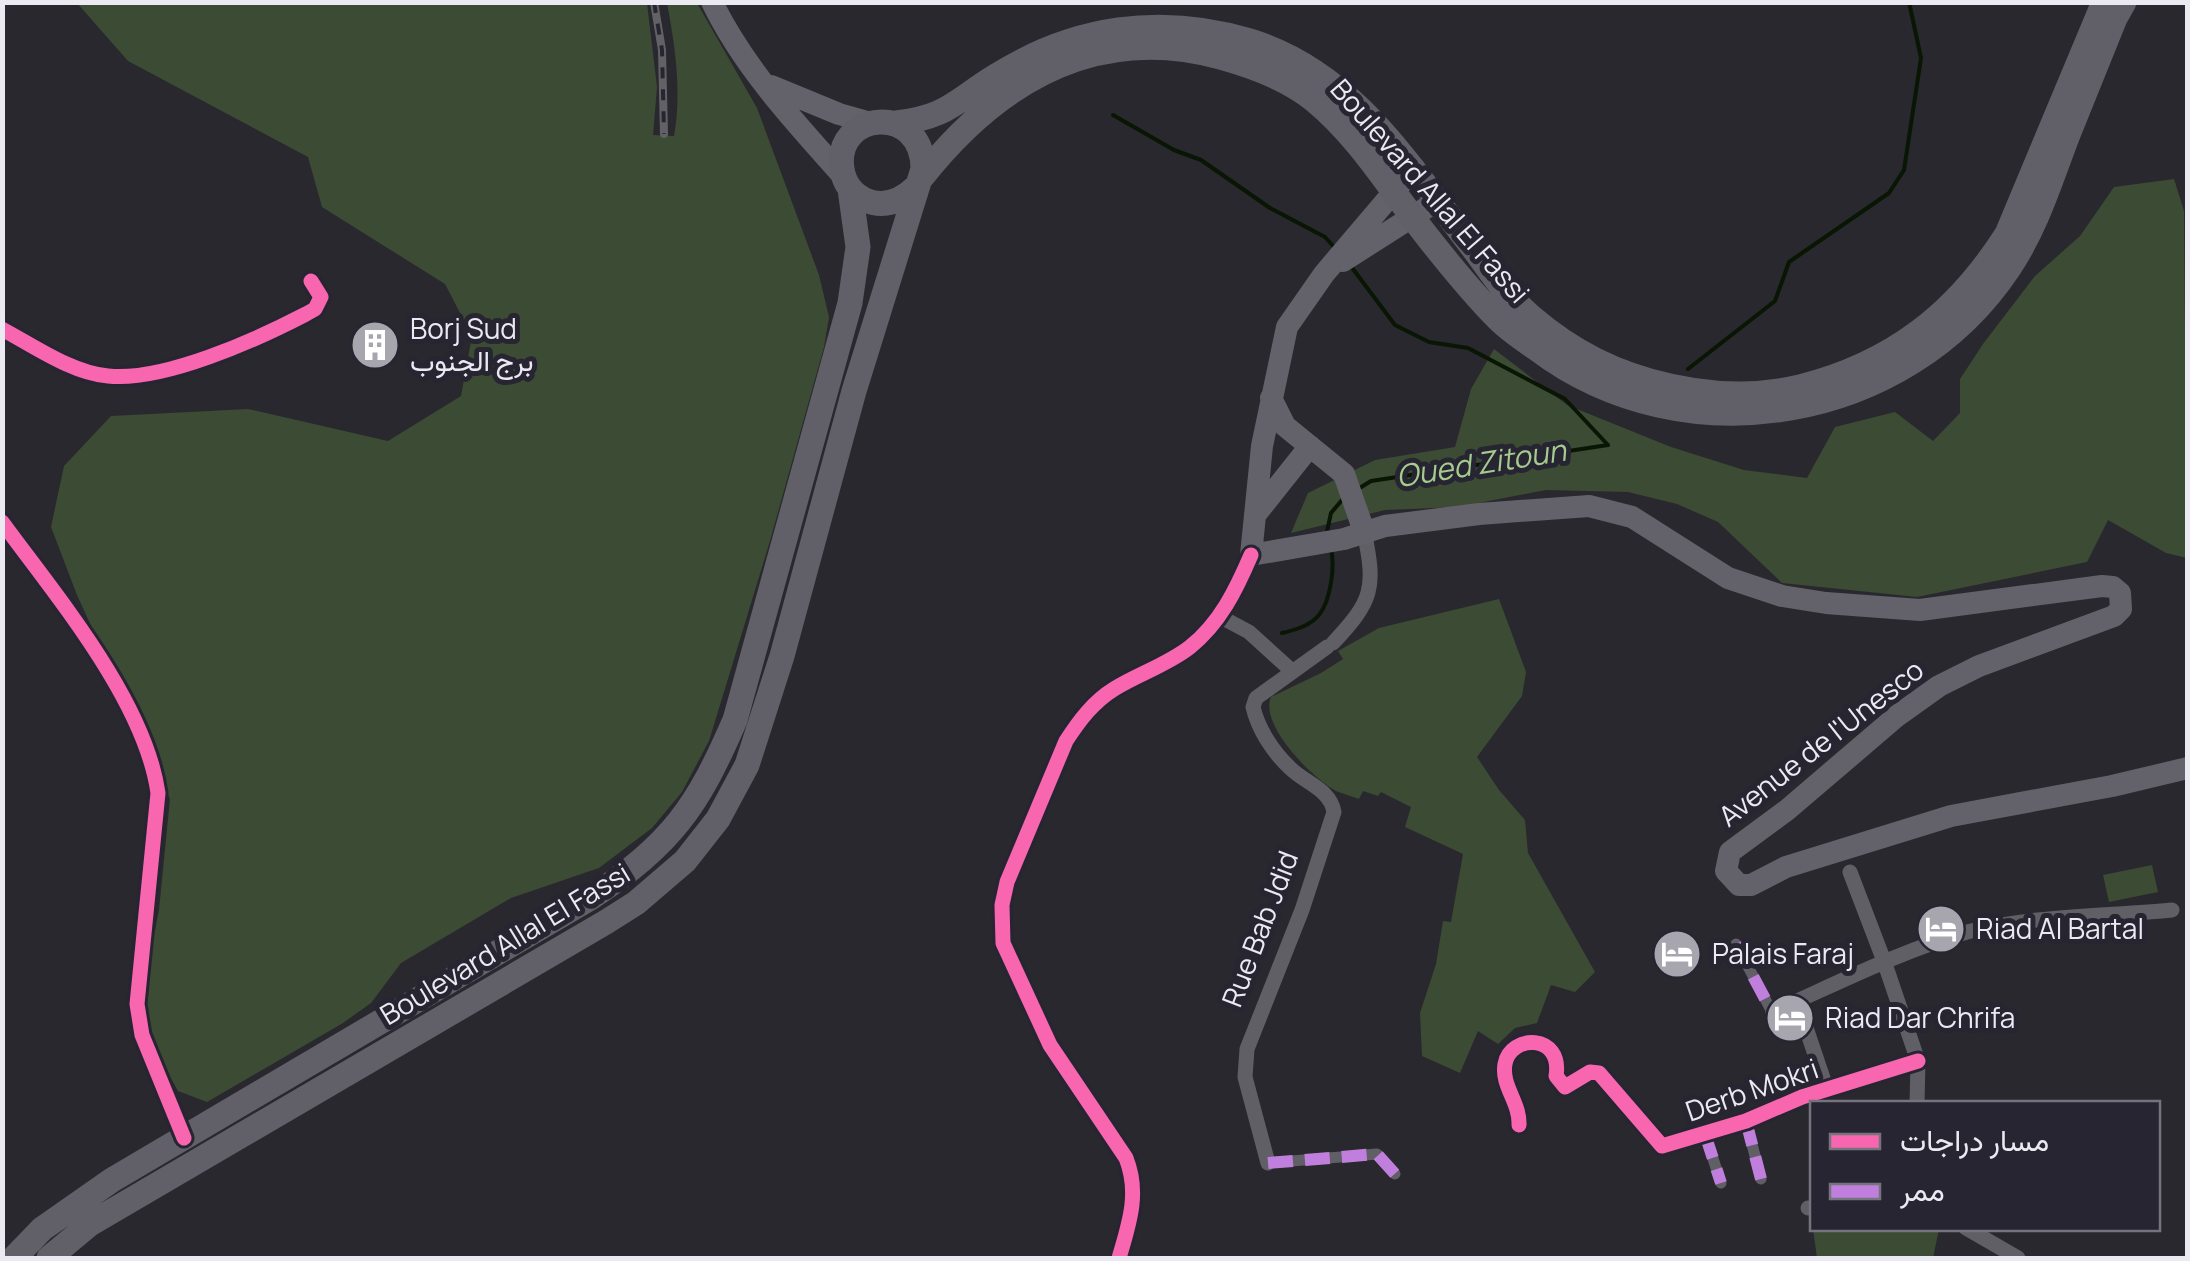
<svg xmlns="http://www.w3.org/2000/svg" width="2190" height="1261" font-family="Manrope,Vazirmatn,sans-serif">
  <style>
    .green { fill: #3c4b34 }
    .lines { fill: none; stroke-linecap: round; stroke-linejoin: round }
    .stream { stroke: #091604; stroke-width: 4 }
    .pedestrian { stroke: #605f65; stroke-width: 11 }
    .minor { stroke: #605f65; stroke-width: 15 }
    .secondary { stroke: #63616a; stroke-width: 22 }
    .primary { stroke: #615f68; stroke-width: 25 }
    .rail-casing { stroke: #626166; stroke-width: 8 }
    .rail { stroke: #272531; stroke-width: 4; stroke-dasharray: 11; stroke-linecap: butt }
    .quiet { stroke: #c07fdc; stroke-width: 12; stroke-dasharray: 25 12; stroke-linecap: butt }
    .cycleway-casing { stroke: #272531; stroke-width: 21 }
    .cycleway { stroke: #f766af; stroke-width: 15 }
    .labels { text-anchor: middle; stroke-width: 10; stroke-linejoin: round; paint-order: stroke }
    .street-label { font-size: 28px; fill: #ebe9f2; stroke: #272531 }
    .poi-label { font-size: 28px; fill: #ebe9f2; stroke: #272531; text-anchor: start }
    .water-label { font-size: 30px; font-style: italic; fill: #a5cc8e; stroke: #272531 }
  </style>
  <rect width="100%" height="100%" fill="#29282e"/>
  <path class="green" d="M 77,3 L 647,3 L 657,87 L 653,135 L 674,136 C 682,93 675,45 667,3 L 697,3 L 757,108 L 819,275 L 829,317 L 824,347 L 770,541 L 709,741 L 682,792 L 652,828 L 599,868 L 511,898 L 401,963 L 371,1003 L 343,1023 L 207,1102 L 178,1091 L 142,1026 L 142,996 L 159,910 L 170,799 L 77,595 L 51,527 L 64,466 L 111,416 L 248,409 L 388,441 L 461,396 L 472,336 L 445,284 L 322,207 L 308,157 L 128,61 Z
    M 2174,179 L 2184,211 L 2187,558 L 2166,553 L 2108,520 L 2087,562 L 1917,597 L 1782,583 L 1718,522 L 1677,504 L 1628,492 L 1546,490 L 1458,507 L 1385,510 L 1291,533 L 1308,493 L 1375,460 L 1455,447 L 1471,389 L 1494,349 L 1567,405 L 1671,447 L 1744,470 L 1807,478 L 1835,427 L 1895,412 L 1933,441 L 1960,413 L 1960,379 L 1983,344 L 2035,276 L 2080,236 L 2114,187 Z
    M 1499,599 L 1526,672 L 1522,696 L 1477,757 L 1499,790 L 1525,820 L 1528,853 L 1595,972 L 1575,992 L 1551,985 L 1537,1023 L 1515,1028 L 1498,1044 L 1478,1031 L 1460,1073 L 1422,1056 L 1420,1013 L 1436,964 L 1443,921 L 1451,922 L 1463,854 L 1405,827 L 1411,807 L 1381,792 L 1378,796 L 1363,791 L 1359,799 C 1351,796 1343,794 1336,791 C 1312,778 1259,725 1271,697 L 1321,673 L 1343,659 L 1338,651 L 1379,628 Z
    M 2152,865 L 2158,892 L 2109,902 L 2103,875 Z
    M 1813,1229 L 1937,1228 L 1939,1229 L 1933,1258 L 1817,1258 Z"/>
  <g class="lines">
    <path class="stream" d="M 1113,115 L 1174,150 L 1201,160 L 1270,208 L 1325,237 L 1335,248
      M 1350,265 L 1395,325 L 1429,342 L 1468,348 L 1565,399 L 1608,445
      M 1688,369 L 1775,301 L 1789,262 L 1889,193 L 1904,170 L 1921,58 L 1909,2
      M 1358,489 L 1371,481 L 1608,445
      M 1326,536 L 1331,513 L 1342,500
      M 1282,633 C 1295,630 1310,626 1319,615 C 1331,600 1335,566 1331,549"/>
    <path class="pedestrian" d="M 1736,944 L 1772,1012 L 1797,1001
      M 1746,1121 L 1761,1179
      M 1705,1134 L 1721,1183
      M 1268,1163 L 1377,1154 L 1395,1174"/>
    <path class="minor" d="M 2,329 C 34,346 72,373 108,376 C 163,382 256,340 306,314 L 315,309 L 321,297 L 311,281
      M 2,522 C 57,597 145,701 158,793 L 137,1004 L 142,1035 L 184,1138
      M 1219,616 L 1249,632 L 1292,671
      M 1333,643 C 1373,600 1376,589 1364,531
      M 1850,872 L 1884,961 L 1918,1061 L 1917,1104
      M 1827,1090 L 1797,1001 C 1852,976 1908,949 1967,932 C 2028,916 2109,916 2172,910
      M 1519,1125 C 1520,1102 1501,1086 1505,1064 C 1510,1034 1563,1033 1556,1076 L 1565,1087 L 1590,1072 L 1599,1073 L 1662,1146 L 1746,1121 L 1802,1097 L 1918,1061
      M 1268,1163 L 1245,1077 L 1247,1049 L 1302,910 L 1334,812 C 1330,789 1305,783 1290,768 C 1273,752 1258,729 1253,707 L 1256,698 L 1327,647
      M 1808,1208 L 1812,1208
      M 1966,1228 L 2018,1258
      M 1119,1258 C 1129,1224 1140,1193 1126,1158 L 1050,1045 L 1003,943 L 1002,905 L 1007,882 L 1066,741 C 1079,721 1093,702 1114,689 C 1138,674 1167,665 1190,647 C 1220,623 1236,590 1251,555"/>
    <path class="secondary" d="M 712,2 C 744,68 795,122 843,176
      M 771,86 L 839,114 L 871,123
      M 1414,168 L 1324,274 L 1287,327 L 1262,446 L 1251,555 L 1344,539 L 1385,526 L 1479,514 L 1589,506 L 1632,517 L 1728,578 L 1782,596 L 1826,603 L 1920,610 L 2102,586 L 2113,587 L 2120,593 L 2121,609 L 2114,616 L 1979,666 L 1939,686 L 1897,716 L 1787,810 L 1730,852 L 1726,871 L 1739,885 L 1751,885 L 1786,867 L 1951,816 L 2112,786 L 2188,768
      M 1343,261 L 1437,201
      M 1271,398 L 1285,426 L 1344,474 L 1364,531
      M 1256,514 L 1310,446"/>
    <path class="primary" d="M 896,123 C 948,117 955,101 996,76 C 1074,27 1161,14 1250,41 C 1354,73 1410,167 1473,248 C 1487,266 1499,286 1515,302 C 1554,340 1598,367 1650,381 C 1700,395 1749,399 1800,387 C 1892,364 1956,314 2007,234 L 2104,2
      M 922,177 C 998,81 1095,23 1220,57 C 1253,66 1287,78 1314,100 C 1359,137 1390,189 1426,235 C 1448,263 1473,294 1499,320 C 1510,331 1524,340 1537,349 C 1684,460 1906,423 2009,268 C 2036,228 2050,182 2067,137 C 2083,97 2099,58 2115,18 L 2124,2
      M 14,1258 L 42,1229 L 112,1180 L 592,897 C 672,843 697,808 735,720 L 850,303 L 858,247 L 850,189
      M 49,1258 L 90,1224 L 606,922 L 636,903 L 685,861 L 718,819 L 747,765 L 782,656 L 854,391 L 923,169 C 923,102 833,111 842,169 C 844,183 852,194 865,200 C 883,208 900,202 915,188"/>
    <g class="rail-casing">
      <path id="rail" d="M 654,2 L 662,50 L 664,134"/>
    </g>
    <use href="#rail" class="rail"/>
    <path class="quiet" d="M 1736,944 L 1772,1012 L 1797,1001
      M 1746,1121 L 1761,1179
      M 1705,1134 L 1721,1183
      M 1268,1163 L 1377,1154 L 1395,1174"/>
    <g class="cycleway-casing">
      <path id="cycleway" d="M 2,329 C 34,346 72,373 108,376 C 163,382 256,340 306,314 L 315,309 L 321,297 L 311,281
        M 2,522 C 57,597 145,701 158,793 L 137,1004 L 142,1035 L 184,1138
        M 1519,1125 C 1520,1102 1501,1086 1505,1064 C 1510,1034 1563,1033 1556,1076 L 1565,1087 L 1590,1072 L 1599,1073 L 1662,1146 L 1746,1121 L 1802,1097 L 1918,1061
        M 1119,1258 C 1129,1224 1140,1193 1126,1158 L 1050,1045 L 1003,943 L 1002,905 L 1007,882 L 1066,741 C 1079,721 1093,702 1114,689 C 1138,674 1167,665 1190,647 C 1220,623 1236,590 1251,555"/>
    </g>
    <use href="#cycleway" class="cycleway"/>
  </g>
  <defs>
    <g id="building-disc" transform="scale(2.5)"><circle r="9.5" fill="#a7a5ad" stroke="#272531"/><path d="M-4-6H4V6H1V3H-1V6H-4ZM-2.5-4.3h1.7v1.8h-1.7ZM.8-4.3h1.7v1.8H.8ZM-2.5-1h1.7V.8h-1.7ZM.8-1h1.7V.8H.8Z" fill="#fff"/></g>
    <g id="hotel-disc" transform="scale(2.5)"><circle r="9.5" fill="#a7a5ad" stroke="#272531"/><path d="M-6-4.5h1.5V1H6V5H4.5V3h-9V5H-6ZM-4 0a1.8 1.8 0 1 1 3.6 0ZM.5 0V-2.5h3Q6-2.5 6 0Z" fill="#fff"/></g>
  </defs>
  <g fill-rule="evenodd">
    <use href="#building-disc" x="375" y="345"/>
    <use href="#hotel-disc" x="1941" y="929"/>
    <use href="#hotel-disc" x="1677" y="954"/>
    <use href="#hotel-disc" x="1790" y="1018"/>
  </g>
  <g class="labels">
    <g class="street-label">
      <text transform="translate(1430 191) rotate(49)" y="10">Boulevard Allal El Fassi</text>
      <text transform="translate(1821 743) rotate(-38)" y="10">Avenue de l'Unesco</text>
      <text transform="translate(1260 929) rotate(-69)" y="10">Rue Bab Jdid</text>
      <text transform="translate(505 944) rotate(-31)" y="10">Boulevard Allal El Fassi</text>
      <text transform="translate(1752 1090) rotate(-19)" y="10">Derb Mokri</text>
    </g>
    <g class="poi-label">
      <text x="410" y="339">Borj Sud<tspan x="410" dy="32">برج الجنوب</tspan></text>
      <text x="1976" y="939">Riad Al Bartal</text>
      <text x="1712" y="964">Palais Faraj</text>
      <text x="1825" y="1028">Riad Dar Chrifa</text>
    </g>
    <g class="water-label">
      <text transform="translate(1481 464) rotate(-9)" y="10">Oued Zitoun</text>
    </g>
  </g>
  <rect width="2190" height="1261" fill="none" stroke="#ebe9f2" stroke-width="10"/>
  <rect x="1810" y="1101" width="350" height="130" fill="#272531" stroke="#75737e" stroke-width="2.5"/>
  <rect x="1830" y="1134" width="50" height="15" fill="#f766af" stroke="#75737e" stroke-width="2.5"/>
  <text x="1900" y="1151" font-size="30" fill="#ebe9f2">مسار دراجات</text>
  <rect x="1830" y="1184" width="50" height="15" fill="#c07fdc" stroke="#75737e" stroke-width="2.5"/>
  <text x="1900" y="1201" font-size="30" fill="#ebe9f2">ممر</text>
</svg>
